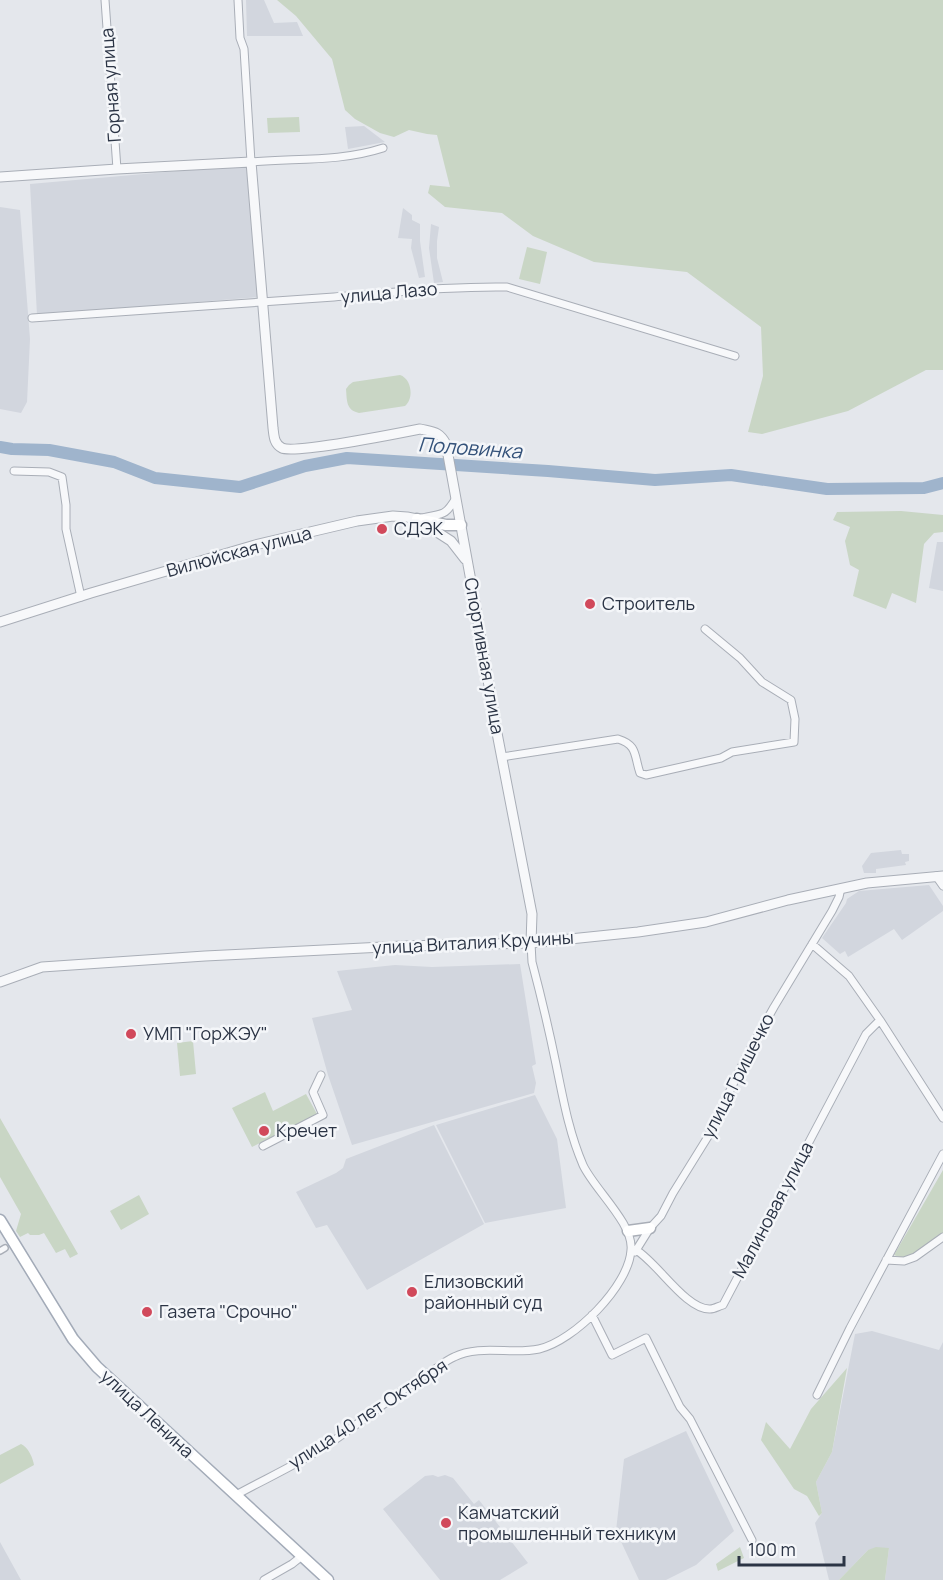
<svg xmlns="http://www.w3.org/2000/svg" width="943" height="1580" font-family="Manrope,sans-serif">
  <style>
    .built { fill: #d2d6de }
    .green { fill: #c9d6c5 }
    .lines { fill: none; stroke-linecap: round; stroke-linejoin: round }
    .river { stroke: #9fb4cc; stroke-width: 12 }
    .pedestrian-casing { stroke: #a9aeb7; stroke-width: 8 }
    .minor-casing { stroke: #a9aeb7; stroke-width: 9 }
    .tertiary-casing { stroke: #a9aeb7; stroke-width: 11 }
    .secondary-casing { stroke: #a9aeb7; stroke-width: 13 }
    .primary-casing { stroke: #a3abb8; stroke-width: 13 }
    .pedestrian { stroke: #f7f8fa; stroke-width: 5 }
    .minor { stroke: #f7f8fa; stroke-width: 7 }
    .tertiary { stroke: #f7f8fa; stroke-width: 9 }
    .secondary { stroke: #fff; stroke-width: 10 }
    .primary { stroke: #fff; stroke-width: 10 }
    .poi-dot { fill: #d1495b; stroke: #f4f6f9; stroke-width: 2 }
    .labels { text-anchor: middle; stroke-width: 5; stroke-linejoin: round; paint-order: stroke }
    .street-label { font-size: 18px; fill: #2b3445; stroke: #f4f6f9 }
    .poi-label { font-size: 18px; fill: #2b3445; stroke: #f4f6f9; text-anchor: start }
    .water-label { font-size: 20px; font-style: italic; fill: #34527a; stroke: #f4f6f9 }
  </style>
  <rect width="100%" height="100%" fill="#e4e7ec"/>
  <path class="built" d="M 246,0 L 264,0 L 274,23 L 297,22 L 303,36 L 247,36 Z
    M 364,126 L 385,142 L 348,149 L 345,127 Z
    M 246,165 L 259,297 L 37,315 L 30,184 Z
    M 0,207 L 20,210 L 30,339 L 27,402 L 21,413 L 0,409 Z
    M 403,208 L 412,215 L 412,220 L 420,224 L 420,241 L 425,277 L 419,278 L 411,248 L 412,239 L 398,238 Z
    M 431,224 L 439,227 L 437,241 L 437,258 L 443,282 L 434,283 L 429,248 Z
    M 937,542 L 943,542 L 943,591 L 929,588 Z
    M 901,850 L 902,854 L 909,854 L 909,861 L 905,862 L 906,865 L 876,869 L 876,873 L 864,873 L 862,866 L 871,853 Z
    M 929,885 L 943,906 L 943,911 L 902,940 L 894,929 L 848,957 L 845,951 L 840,954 L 822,938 L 846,903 L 847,899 L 859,891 Z
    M 520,964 L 536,1064 L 532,1066 L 536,1083 L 534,1093 L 352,1145 L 328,1075 L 312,1018 L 352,1010 L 337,971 L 395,965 L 432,967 Z
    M 535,1095 L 557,1139 L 566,1208 L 485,1223 L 436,1125 Z
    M 434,1125 L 484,1224 L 367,1290 L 327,1225 L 316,1228 L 296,1192 L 336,1173 L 343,1168 L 346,1159 Z
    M 872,1331 L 939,1350 L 943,1342 L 943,1580 L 885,1580 L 889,1548 L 868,1550 L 839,1580 L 829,1580 L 815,1523 L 822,1513 L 816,1482 L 832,1452 L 855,1334 Z
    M 686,1431 L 734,1531 L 696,1565 L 666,1580 L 639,1580 L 616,1531 L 624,1459 Z
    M 433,1475 L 438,1477 L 445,1475 L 453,1478 L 474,1504 L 479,1500 L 528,1563 L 500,1580 L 440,1580 L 383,1509 L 425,1476 Z
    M 0,1542 L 21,1580 L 0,1580 Z"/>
  <path class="green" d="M 277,0 L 943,0 L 943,370 L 926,370 L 848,411 L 762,434 L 748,432 L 763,376 L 761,327 L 687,272 L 594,262 L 533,236 L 502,213 L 445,207 L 428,193 L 430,185 L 450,187 L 437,135 L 427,134 L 409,130 L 394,137 L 380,133 L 355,119 L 345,110 L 332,59 L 296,16 Z
    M 299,117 L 300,132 L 268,133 L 267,118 Z
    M 527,247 L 547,252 L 540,284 L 519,279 Z
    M 400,375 C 412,379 414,399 405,406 L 359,413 C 346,410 347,401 346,389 L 349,385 L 353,382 Z
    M 901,511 L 943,515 L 943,532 L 934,533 L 924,544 L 916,603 L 892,593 L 886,609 L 853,596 L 859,570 L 850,565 L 845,541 L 850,527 L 833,520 L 837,512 Z
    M 193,1041 L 196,1074 L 180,1076 L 177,1043 Z
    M 265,1092 L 273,1111 L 306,1094 L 317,1114 L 252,1147 L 232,1108 Z
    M 0,1118 L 78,1254 L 70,1258 L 65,1249 L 56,1253 L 44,1233 L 39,1235 L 30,1235 L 28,1233 L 20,1237 L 16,1231 L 21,1214 L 0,1177 Z
    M 943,1170 L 943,1234 L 916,1253 L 902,1258 L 894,1255 Z
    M 139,1195 L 149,1214 L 121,1230 L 110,1211 Z
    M 847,1368 L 832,1452 L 816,1482 L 822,1513 L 819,1516 L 807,1496 L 794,1489 L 761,1440 L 766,1422 L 790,1449 L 811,1409 Z
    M 21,1444 C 28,1447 33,1458 34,1465 L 0,1484 L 0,1455 Z
    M 740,1547 L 744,1558 L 718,1571 L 716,1564 Z
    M 876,1547 L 889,1548 L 885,1580 L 839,1580 L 868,1550 Z"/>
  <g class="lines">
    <path class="river" d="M 0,447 L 12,449 L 49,450 L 114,462 L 155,478 L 240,487 L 305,466 L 347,458 L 548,471 L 655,480 L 731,475 L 827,489 L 924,488 L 943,483"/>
    <g class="pedestrian-casing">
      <path id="pedestrian" d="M 0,1251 L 5,1248"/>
    </g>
    <g class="minor-casing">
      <path id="minor" d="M 105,0 L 117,169
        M 238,0 L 240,38 L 244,49 L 251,162 C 295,158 340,162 383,148
        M 32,318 C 133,311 233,304 334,297 C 391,293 449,286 507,287 L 735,356
        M 14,471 L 49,472 L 62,477 L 66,505 L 66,529 L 81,597
        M 422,518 C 442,513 444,518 456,498
        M 502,757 L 618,739 C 638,745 634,756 640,773 L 646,775 L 721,758 L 732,752 L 794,742 L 795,719 L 791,700 L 762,682 L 740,658 L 705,629
        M 936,876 L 943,886
        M 812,944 L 849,976 L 880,1020 L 943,1118
        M 263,1146 L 323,1115 L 313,1092 L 321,1075
        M 636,1250 C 657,1262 686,1310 710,1309 C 714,1309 719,1306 723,1305 L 866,1034 L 880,1020
        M 635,1252 L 650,1228 L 661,1216 L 673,1193 L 709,1135 L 745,1059 L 774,1007 L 832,911 L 839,897 L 841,888
        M 886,1260 L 904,1261 L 915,1257 L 943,1237
        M 592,1315 L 612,1355 L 646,1338 L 680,1407 L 690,1419 L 752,1540
        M 817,1395 L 850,1328 L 943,1154
        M 236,1495 C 265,1479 296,1465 324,1447 C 362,1423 396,1392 435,1369 C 441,1365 447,1360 454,1357 C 480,1344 512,1355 539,1349 C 574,1341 629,1286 631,1250 C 634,1224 594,1189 583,1165 C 569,1133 563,1098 556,1064 C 549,1030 541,996 532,962 L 531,943
        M 264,1580 L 292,1564 L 302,1556"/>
    </g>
    <g class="tertiary-casing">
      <path id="tertiary" d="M 0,177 L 117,169 L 251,162 L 273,428 C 274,436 274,444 282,448 C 294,454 400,433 420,429 C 433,432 439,431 446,444 L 473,592 L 497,733 L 532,914 L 531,943
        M 0,622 L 91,593 L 255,545 L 357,521 L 393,516 L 407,517 L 417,519 L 424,528 L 437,532 L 451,541 L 465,559
        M 0,982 L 42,967 L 205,956 L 403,946 L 531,943 L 638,932 L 706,922 L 788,900 L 867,883 L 943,876"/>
    </g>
    <g class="secondary-casing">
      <path id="secondary" d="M 417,519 L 446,525 L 461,525
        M 628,1231 L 650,1228"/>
    </g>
    <g class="primary-casing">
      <path id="primary" d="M 0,1220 L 73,1339 L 97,1367 L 328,1580"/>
    </g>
    <use href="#pedestrian" class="pedestrian"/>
    <use href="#minor" class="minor"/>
    <use href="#tertiary" class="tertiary"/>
    <use href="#secondary" class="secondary"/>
    <use href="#primary" class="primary"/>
  </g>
  <g class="poi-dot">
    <circle cx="382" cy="529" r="6"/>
    <circle cx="590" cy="604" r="6"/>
    <circle cx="131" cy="1034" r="6"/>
    <circle cx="264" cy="1131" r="6"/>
    <circle cx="412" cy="1292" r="6"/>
    <circle cx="147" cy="1312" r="6"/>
    <circle cx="446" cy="1523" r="6"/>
  </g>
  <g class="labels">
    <g class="street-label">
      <text transform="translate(111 85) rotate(-94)" y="6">Горная улица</text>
      <text transform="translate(389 293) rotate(-5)" y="6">улица Лазо</text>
      <text transform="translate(239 552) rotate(-15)" y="6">Вилюйская улица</text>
      <text transform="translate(484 656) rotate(80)" y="6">Спортивная улица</text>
      <text transform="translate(473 943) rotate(-3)" y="6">улица Виталия Кручины</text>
      <text transform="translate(738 1076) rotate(-63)" y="6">улица Гришечко</text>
      <text transform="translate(773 1210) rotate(-62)" y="6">Малиновая улица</text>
      <text transform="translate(147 1414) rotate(43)" y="6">улица Ленина</text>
      <text transform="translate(368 1414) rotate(-33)" y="6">улица 40 лет Октября</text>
    </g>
    <g class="poi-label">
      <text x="394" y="535">СДЭК</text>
      <text x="602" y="610">Строитель</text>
      <text x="143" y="1040">УМП "ГорЖЭУ"</text>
      <text x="276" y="1137">Кречет</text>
      <text x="424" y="1288">Елизовский<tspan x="424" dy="21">районный суд</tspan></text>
      <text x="159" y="1318">Газета "Срочно"</text>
      <text x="458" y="1519">Камчатский<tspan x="458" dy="21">промышленный техникум</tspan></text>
    </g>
    <g class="water-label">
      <text transform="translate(470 448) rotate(4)" y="7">Половинка</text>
    </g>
  </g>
  <path d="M739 1556v9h105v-9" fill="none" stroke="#2b3445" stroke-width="3"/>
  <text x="748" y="1556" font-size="18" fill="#2b3445" stroke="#f4f6f9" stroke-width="4.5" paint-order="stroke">100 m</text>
</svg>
